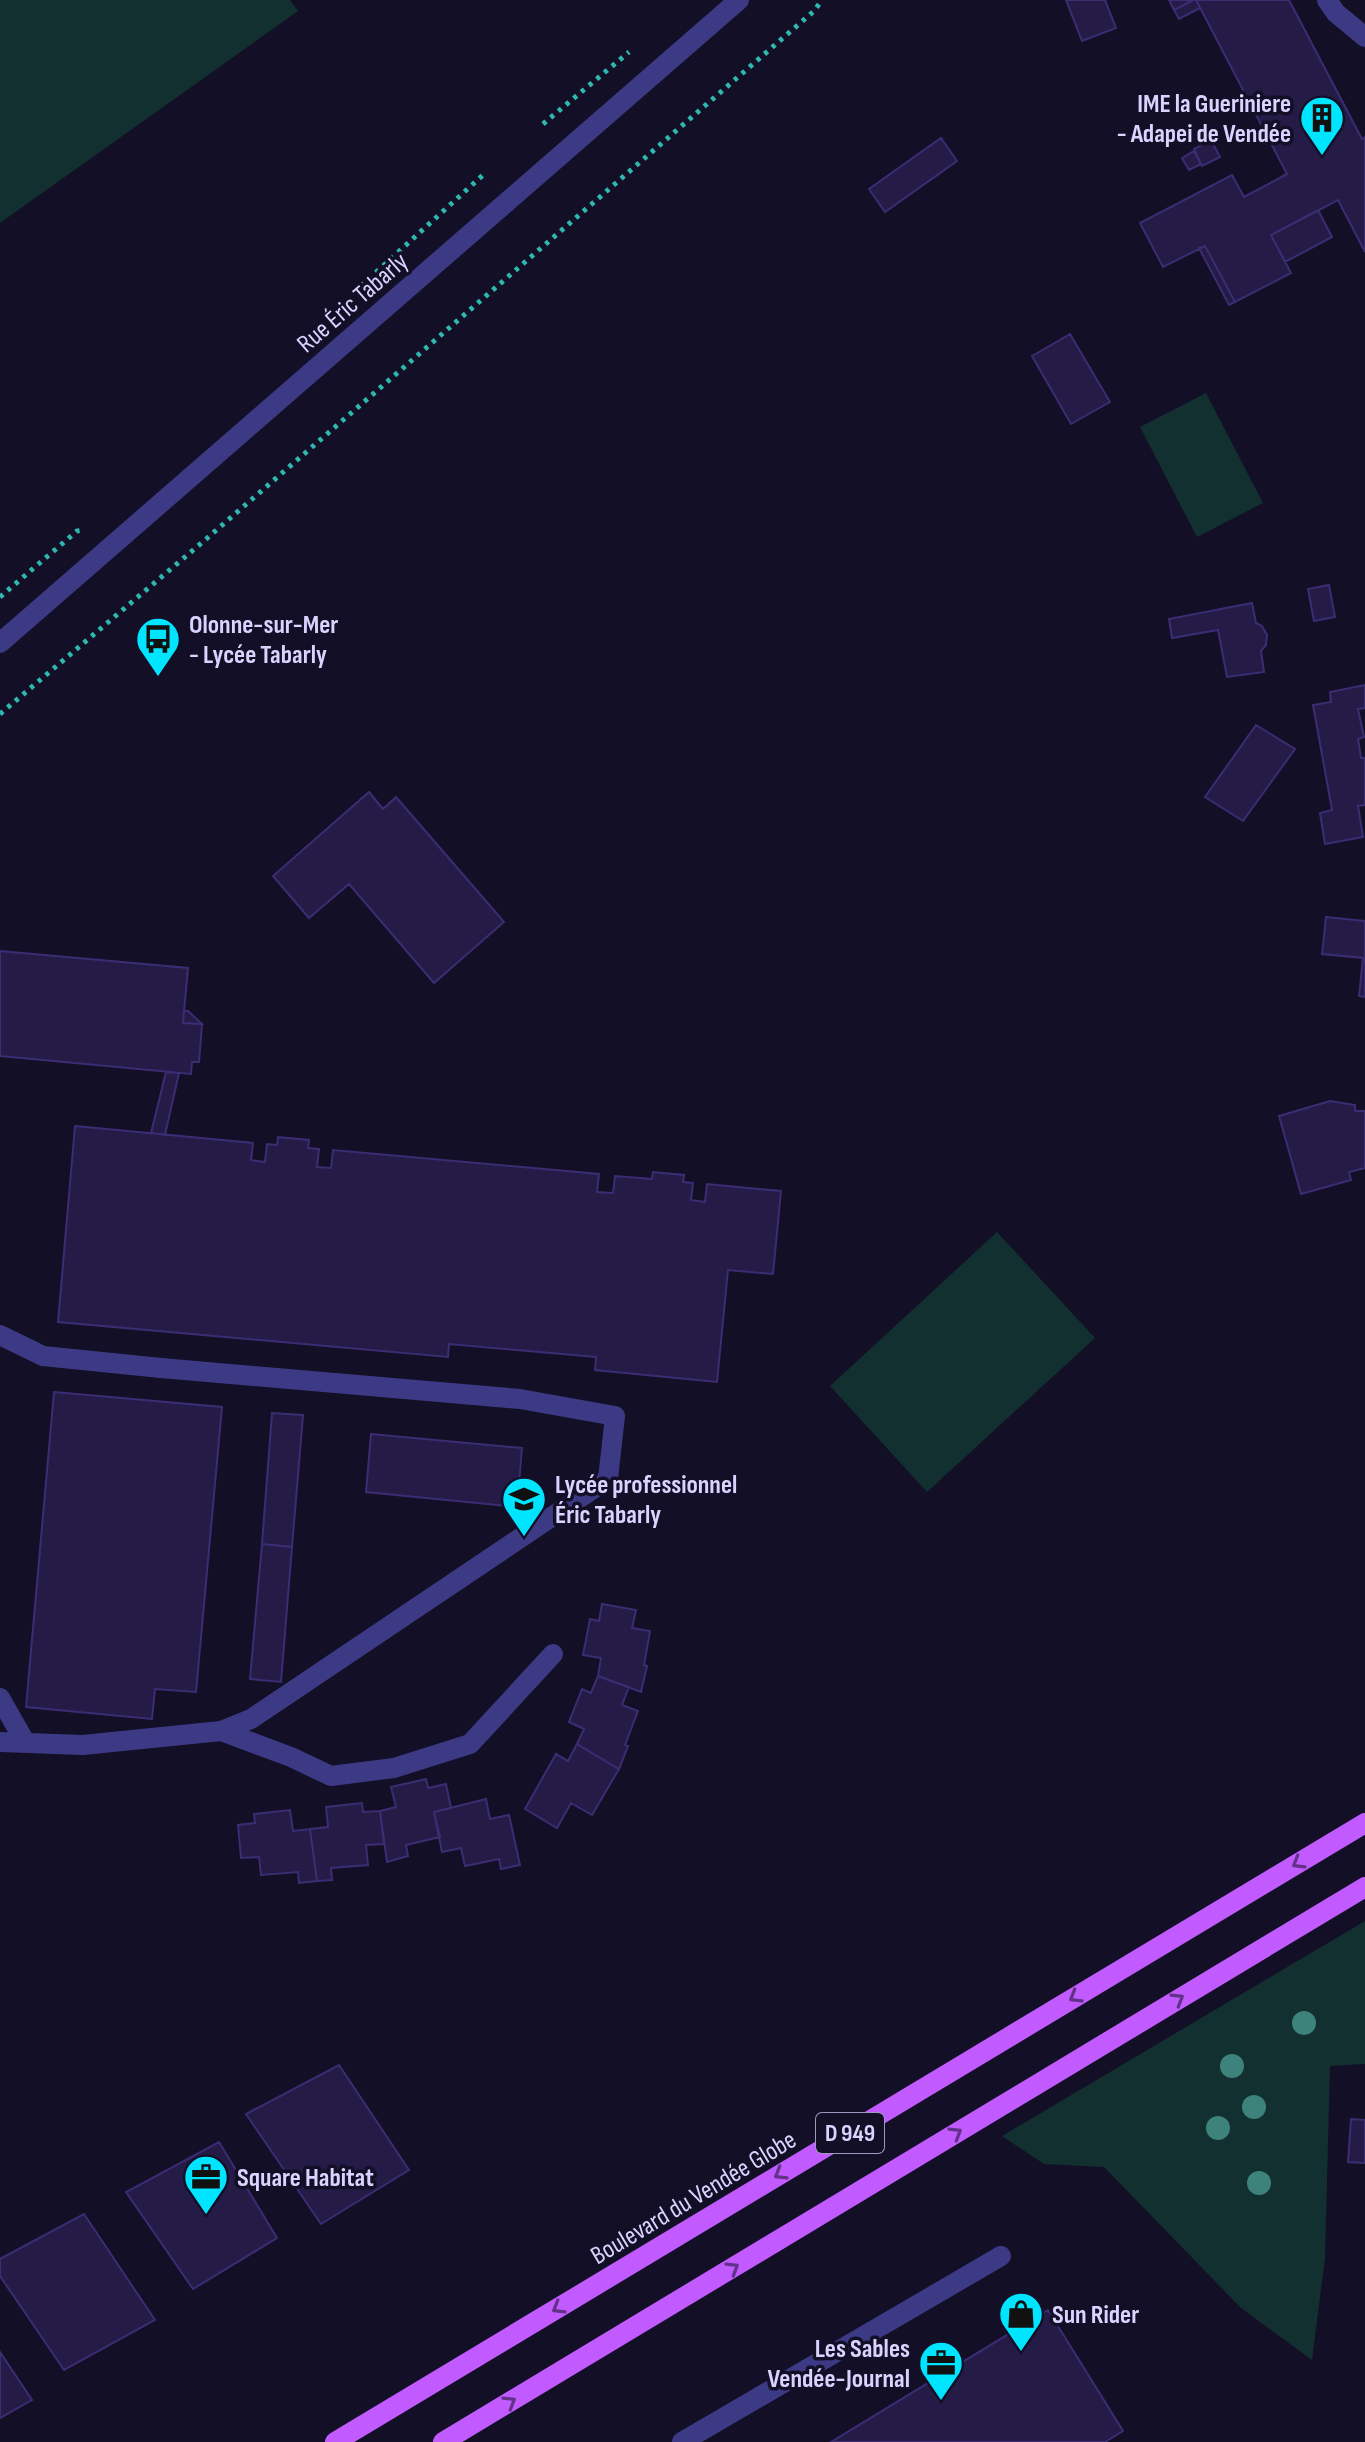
<svg xmlns="http://www.w3.org/2000/svg" width="1365" height="2442" font-family="'Sofia Sans Condensed',sans-serif">
  <style>
    .green { fill: #12302f }
    .building { fill: #241b47; stroke: #3b2d73; stroke-width: 2 }
    .lines { fill: none; stroke-linecap: round; stroke-linejoin: round }
    .path { stroke: #2fb8b0; stroke-width: 5; stroke-dasharray: 4 6; stroke-linecap: butt }
    .service { stroke: #3d3a85; stroke-width: 20 }
    .pedestrian { stroke: #3d3a85; stroke-width: 20 }
    .tertiary { stroke: #3d3a85; stroke-width: 20 }
    .primary { stroke: #c25bff; stroke-width: 20 }
    .tree { fill: #3d827b }
    .oneway { stroke: #623188 }
    .labels { text-anchor: middle; stroke-width: 7; stroke-linejoin: round; paint-order: stroke }
    .shield { fill: #130f26; stroke: #9e99be; stroke-width: 2 }
    .shield-label { font-size: 24px; font-weight: bold; fill: #d9d4ff }
    .poi-label { font-size: 26px; font-weight: bold; fill: #d9d4ff; stroke: #130f26; text-anchor: start }
    .street-label { font-size: 26px; fill: #d9d4ff; stroke: #130f26 }
  </style>
  <rect width="100%" height="100%" fill="#130f26"/>
  <path class="green" d="M 0,0 L 290,0 L 298,11 L 0,223 Z
    M 1206,393 L 1263,503 L 1197,537 L 1140,427 Z
    M 997,1232 L 1095,1338 L 927,1492 L 830,1386 Z
    M 1365,1921 L 1365,2064 L 1330,2066 L 1325,2258 L 1312,2360 L 1241,2308 L 1104,2167 L 1044,2164 L 1002,2136 Z"/>
  <path class="building" d="M 1066,0 L 1105,0 L 1116,28 L 1082,41 Z
    M 1169,0 L 1193,0 L 1174,10 Z
    M 1193,0 L 1196,0 L 1200,8 L 1179,19 L 1174,10 Z
    M 1196,0 L 1289,0 L 1362,139 L 1365,137 L 1365,252 L 1338,200 L 1271,235 L 1291,273 L 1235,302 L 1205,246 L 1163,267 L 1140,223 L 1232,175 L 1244,197 L 1287,174 Z
    M 941,138 L 957,161 L 885,212 L 869,189 Z
    M 1211,140 L 1220,157 L 1202,166 L 1194,149 Z
    M 1194,151 L 1201,164 L 1189,170 L 1182,158 Z
    M 1318,210 L 1332,237 L 1285,262 L 1271,235 Z
    M 1205,246 L 1235,302 L 1229,305 L 1199,248 Z
    M 1070,334 L 1110,402 L 1071,424 L 1032,356 Z
    M 1329,585 L 1335,617 L 1314,621 L 1308,589 Z
    M 1252,603 L 1256,623 L 1262,626 L 1267,635 L 1266,645 L 1261,651 L 1264,672 L 1227,677 L 1218,630 L 1172,638 L 1169,619 Z
    M 1365,685 L 1365,708 L 1358,709 L 1364,737 L 1358,739 L 1361,758 L 1365,758 L 1365,805 L 1358,806 L 1363,837 L 1325,844 L 1320,813 L 1332,810 L 1313,705 L 1331,702 L 1330,692 Z
    M 1256,725 L 1295,749 L 1243,821 L 1205,797 Z
    M 369,792 L 383,809 L 396,797 L 504,922 L 434,983 L 349,884 L 309,918 L 273,876 Z
    M 1326,917 L 1365,921 L 1365,997 L 1359,996 L 1363,958 L 1322,954 Z
    M 0,951 L 188,968 L 183,1023 L 202,1024 L 199,1062 L 192,1062 L 191,1074 L 0,1056 Z
    M 184,1011 L 188,1011 L 202,1024 L 183,1023 Z
    M 166,1072 L 179,1073 L 165,1135 L 151,1133 Z
    M 1330,1101 L 1355,1105 L 1355,1111 L 1365,1111 L 1365,1168 L 1349,1172 L 1351,1180 L 1301,1194 L 1279,1116 Z
    M 75,1126 L 253,1143 L 251,1160 L 265,1162 L 267,1144 L 277,1145 L 278,1137 L 309,1140 L 308,1148 L 319,1149 L 317,1167 L 331,1168 L 333,1150 L 599,1174 L 597,1192 L 613,1193 L 615,1176 L 652,1179 L 653,1172 L 684,1175 L 683,1182 L 693,1183 L 691,1200 L 705,1202 L 707,1184 L 781,1191 L 773,1274 L 728,1270 L 717,1382 L 595,1370 L 596,1357 L 449,1344 L 448,1357 L 58,1322 Z
    M 54,1392 L 222,1407 L 196,1692 L 155,1689 L 152,1719 L 26,1707 Z
    M 272,1413 L 303,1415 L 292,1547 L 262,1544 Z
    M 371,1434 L 522,1448 L 517,1507 L 366,1492 Z
    M 262,1544 L 292,1547 L 281,1682 L 250,1679 Z
    M 602,1604 L 636,1610 L 632,1628 L 650,1631 L 644,1665 L 647,1666 L 641,1692 L 598,1676 L 601,1658 L 583,1655 L 590,1619 L 599,1621 Z
    M 598,1676 L 629,1687 L 622,1705 L 638,1711 L 625,1745 L 628,1746 L 619,1769 L 577,1744 L 584,1729 L 569,1722 L 582,1689 L 591,1693 Z
    M 577,1744 L 619,1769 L 592,1815 L 571,1803 L 557,1828 L 525,1809 L 556,1754 L 568,1761 Z
    M 426,1779 L 428,1788 L 446,1784 L 451,1808 L 434,1812 L 440,1837 L 406,1845 L 408,1856 L 387,1862 L 380,1811 L 396,1807 L 391,1787 Z
    M 486,1799 L 490,1819 L 509,1815 L 520,1865 L 501,1869 L 499,1859 L 465,1866 L 461,1848 L 442,1852 L 434,1812 Z
    M 362,1803 L 363,1812 L 380,1811 L 384,1844 L 366,1845 L 368,1865 L 331,1868 L 332,1880 L 317,1881 L 310,1829 L 328,1827 L 326,1807 Z
    M 290,1810 L 293,1831 L 310,1829 L 317,1881 L 299,1883 L 298,1872 L 261,1875 L 259,1857 L 241,1858 L 238,1825 L 255,1823 L 254,1814 Z
    M 339,2065 L 409,2170 L 321,2224 L 246,2114 Z
    M 1351,2119 L 1365,2120 L 1365,2163 L 1348,2162 Z
    M 219,2142 L 277,2238 L 193,2289 L 126,2192 Z
    M 84,2214 L 155,2320 L 64,2370 L 0,2276 L 0,2259 Z
    M 1048,2310 L 1123,2431 L 1105,2442 L 831,2442 Z
    M 0,2352 L 32,2400 L 0,2418 Z"/>
  <g class="lines">
    <path class="path" d="M 543,124 L 629,52
      M 361,286 L 484,174
      M 0,597 L 77,531 L 84,530
      M 0,714 L 205,540 L 814,11 L 822,0"/>
    <path class="service" d="M 1327,0 L 1336,13 L 1365,37
      M 221,1731 L 291,1757 L 331,1776 L 394,1768 L 470,1744 L 553,1654
      M 0,1742 L 83,1745 L 221,1731 L 251,1719 L 608,1479 L 615,1416 L 520,1399 L 161,1368
      M 682,2442 L 1001,2256"/>
    <path class="pedestrian" d="M 0,1335 L 43,1356 L 161,1368
      M 0,1698 L 25,1742"/>
    <path class="tertiary" d="M 0,643 L 739,0"/>
    <path class="primary" d="M 335,2442 L 1365,1823
      M 443,2442 L 1365,1887"/>
  </g>
  <g class="tree">
    <circle cx="1304" cy="2023" r="12"/>
    <circle cx="1232" cy="2066" r="12"/>
    <circle cx="1254" cy="2107" r="12"/>
    <circle cx="1218" cy="2128" r="12"/>
    <circle cx="1259" cy="2183" r="12"/>
  </g>
  <defs><path id="oneway-chevron" d="M-2-3.5L2.5 0L-2 3.5" fill="none" stroke-width="1.6" stroke-linecap="round" stroke-linejoin="round" transform="scale(2)"/></defs>
  <g class="oneway">
    <use href="#oneway-chevron" transform="translate(1298 1863) rotate(149)"/>
    <use href="#oneway-chevron" transform="translate(1075 1997) rotate(149)"/>
    <use href="#oneway-chevron" transform="translate(1178 1999) rotate(-31)"/>
    <use href="#oneway-chevron" transform="translate(956 2133) rotate(-31)"/>
    <use href="#oneway-chevron" transform="translate(780 2174) rotate(149)"/>
    <use href="#oneway-chevron" transform="translate(733 2268) rotate(-31)"/>
    <use href="#oneway-chevron" transform="translate(558 2308) rotate(149)"/>
    <use href="#oneway-chevron" transform="translate(510 2402) rotate(-31)"/>
  </g>
  <defs>
    <g id="building-pin" transform="scale(2.3)"><path d="M0 17L-7.5 6A9.5 9.5 0 1 1 7.5 6Z" fill="#00e5ff" stroke="#130f26"/><path d="M-4-6H4V6H1V3H-1V6H-4ZM-2.5-4.3h1.7v1.8h-1.7ZM.8-4.3h1.7v1.8H.8ZM-2.5-1h1.7V.8h-1.7ZM.8-1h1.7V.8H.8Z" fill="#111"/></g>
    <g id="bus-pin" transform="scale(2.3)"><path d="M0 17L-7.5 6A9.5 9.5 0 1 1 7.5 6Z" fill="#00e5ff" stroke="#130f26"/><path d="M-5-6H5V4H4V6H2V4H-2V6H-4V4H-5ZM-3.5-4V0h7V-4ZM-3.5 1.2v1.5H-2V1.2ZM2 1.2v1.5H3.5V1.2Z" fill="#111"/></g>
    <g id="school-pin" transform="scale(2.3)"><path d="M0 17L-7.5 6A9.5 9.5 0 1 1 7.5 6Z" fill="#00e5ff" stroke="#130f26"/><path d="M0-5L7-2L0 1L-7-2ZM-4 1L0 2.5L4 1V4Q0 6-4 4Z" fill="#111"/></g>
    <g id="office-pin" transform="scale(2.3)"><path d="M0 17L-7.5 6A9.5 9.5 0 1 1 7.5 6Z" fill="#00e5ff" stroke="#130f26"/><path d="M-6-3h4V-5.5h4V-3h4V5H-6ZM-1-4.5V-3h2v-1.5ZM-6 0V1H6V0Z" fill="#111"/></g>
    <g id="shop-pin" transform="scale(2.3)"><path d="M0 17L-7.5 6A9.5 9.5 0 1 1 7.5 6Z" fill="#00e5ff" stroke="#130f26"/><path d="M-5-2.5h2.3a2.7 3.5 0 0 1 5.4 0H5L5.5 6h-11ZM-1.5-2.5h3a1.5 2.3 0 0 0-3 0Z" fill="#111"/></g>
  </defs>
  <g fill-rule="evenodd">
    <use href="#building-pin" x="1322" y="118"/>
    <use href="#bus-pin" x="158" y="639"/>
    <use href="#school-pin" x="524" y="1499"/>
    <use href="#office-pin" x="206" y="2177"/>
    <use href="#shop-pin" x="1021" y="2314"/>
    <use href="#office-pin" x="941" y="2363"/>
  </g>
  <g class="labels">
    <rect class="shield" x="816" y="2113" width="68" height="40" rx="6"/>
    <g class="shield-label">
      <text x="850" y="2141">D 949</text>
    </g>
    <g class="poi-label">
      <text x="1291" y="112" text-anchor="end">IME la Gueriniere<tspan x="1291" dy="30">- Adapei de Vendée</tspan></text>
      <text x="189" y="633">Olonne-sur-Mer<tspan x="189" dy="30">- Lycée Tabarly</tspan></text>
      <text x="555" y="1493">Lycée professionnel<tspan x="555" dy="30">Éric Tabarly</tspan></text>
      <text x="237" y="2186">Square Habitat</text>
      <text x="1052" y="2323">Sun Rider</text>
      <text x="910" y="2357" text-anchor="end">Les Sables<tspan x="910" dy="30">Vendée-Journal</tspan></text>
    </g>
    <g class="street-label">
      <text transform="translate(352 302) rotate(-41)" y="9">Rue Éric Tabarly</text>
      <text transform="translate(693 2197) rotate(-31)" y="9">Boulevard du Vendée Globe</text>
    </g>
  </g>
</svg>
